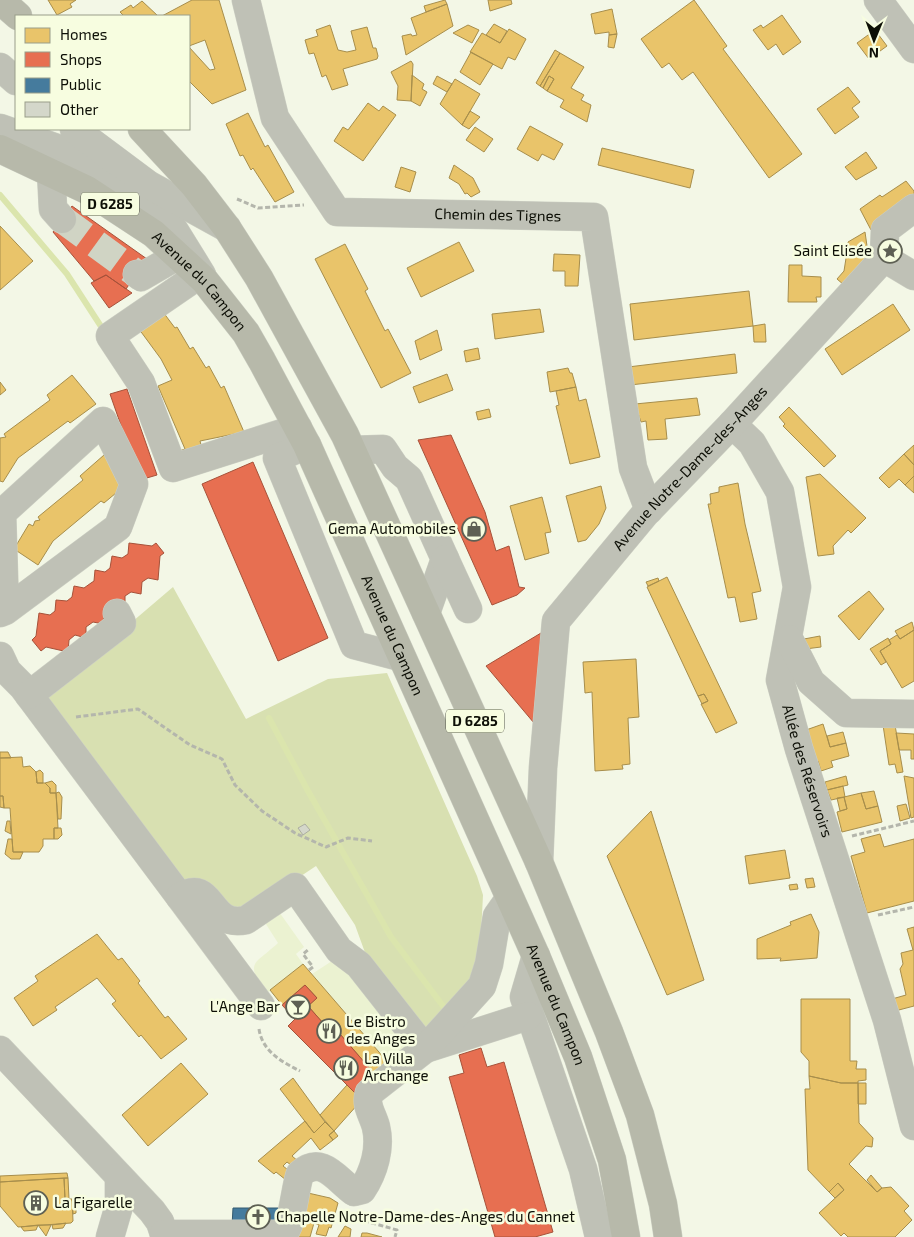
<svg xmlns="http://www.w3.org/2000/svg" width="914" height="1237" font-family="'Exo 2',sans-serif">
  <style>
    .green { fill: #ebf2d1 }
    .forest { fill: #d8e0b1 }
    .homes { fill: #e9c46a; stroke: #a78e4c }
    .shops { fill: #e76f51; stroke: #a6523a }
    .public { fill: #457b9d; stroke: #345b70 }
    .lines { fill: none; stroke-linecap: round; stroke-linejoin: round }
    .stream { stroke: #dbe5ad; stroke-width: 6 }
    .building { fill: #d4d7ca; stroke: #acaea1 }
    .minor-tunnel { stroke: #d0d4c4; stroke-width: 28; stroke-dasharray: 28 14; stroke-linecap: butt }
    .minor-casing { stroke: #cdd0c4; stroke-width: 29 }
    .major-casing { stroke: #cdd0c4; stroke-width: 29 }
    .path { stroke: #b4b6ac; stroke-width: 3; stroke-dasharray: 5 2.5; stroke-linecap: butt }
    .minor { stroke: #bfc1b6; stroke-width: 28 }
    .major { stroke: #b7b9aa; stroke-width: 28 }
    .labels { text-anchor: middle; stroke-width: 5; stroke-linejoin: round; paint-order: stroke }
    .shield { fill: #f7fde0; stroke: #535647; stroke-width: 1 }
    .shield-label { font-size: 14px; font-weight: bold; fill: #0d0f06 }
    .street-label { font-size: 15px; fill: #0d0f06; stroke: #f7fde0 }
    .poi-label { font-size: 15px; fill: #0d0f06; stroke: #f7fde0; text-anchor: start }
  </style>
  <rect width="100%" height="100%" fill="#f3f7e6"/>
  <path class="green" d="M 277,909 L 304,947 L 296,954 L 303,964 L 266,994 C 245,961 253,966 278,943 L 264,921 Z
    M 332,961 L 338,961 L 408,1043 L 407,1051 L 391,1066 L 312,974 Z"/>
  <path class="forest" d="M 173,587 L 246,719 L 328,679 L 387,673 L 477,876 L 483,895 L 480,953 L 476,979 L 430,1034 L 367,958 L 355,925 L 316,866 L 268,898 L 241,912 L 182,881 L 44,697 Z"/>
  <path class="homes" d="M 48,0 L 76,0 L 70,4 L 72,7 L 57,15 Z
    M 192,0 L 219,0 L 246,90 L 212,104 L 189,81 L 189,47 L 210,70 L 215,69 L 205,40 L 189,46 L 189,16 L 162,16 Z
    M 445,0 L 447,4 L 426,12 L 424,6 Z
    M 488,0 L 511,0 L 512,4 L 490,11 Z
    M 694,0 L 727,46 L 723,49 L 802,154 L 769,178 L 693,72 L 682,80 L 669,63 L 662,68 L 641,39 Z
    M 142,1 L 158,16 L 124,16 L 120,12 L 131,5 L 133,8 Z
    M 447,4 L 453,26 L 406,55 L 402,36 L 411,34 L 412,36 L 417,35 L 411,18 Z
    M 612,9 L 617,34 L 609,35 L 609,32 L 595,34 L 591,14 Z
    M 782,15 L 801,42 L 783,55 L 776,44 L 768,50 L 753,30 L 761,25 L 763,28 Z
    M 494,24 L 507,31 L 500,43 L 486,35 Z
    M 330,25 L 338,50 L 347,52 L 356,50 L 351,31 L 367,27 L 373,48 L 376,48 L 378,56 L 377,59 L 343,69 L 348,85 L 332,90 L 326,75 L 322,77 L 314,53 L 309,54 L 305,40 L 318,36 L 316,30 Z
    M 468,25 L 479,30 L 472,43 L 453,33 Z
    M 509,29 L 526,39 L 515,60 L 508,57 L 502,69 L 470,52 L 482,33 L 500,43 Z
    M 875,30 L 887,46 L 869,59 L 857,43 Z
    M 617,34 L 614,48 L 608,47 L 609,35 Z
    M 555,50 L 560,53 L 540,86 L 536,83 Z
    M 471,52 L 493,64 L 480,85 L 460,72 Z
    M 560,53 L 584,67 L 571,88 L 584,95 L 581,100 L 591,105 L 587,122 L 560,107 L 564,100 L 547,91 L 554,79 L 549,76 L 543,88 L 540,86 Z
    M 411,61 L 413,64 L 411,101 L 397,100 L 398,86 L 391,72 Z
    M 412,75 L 424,84 L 422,89 L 427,92 L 420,106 L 411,101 Z
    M 437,76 L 452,84 L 447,92 L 433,84 Z
    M 549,76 L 554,79 L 547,91 L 543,88 Z
    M 455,79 L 480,94 L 462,125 L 440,104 Z
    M 848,87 L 860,102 L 852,108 L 859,117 L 835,134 L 817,109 Z
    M 368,103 L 379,111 L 383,106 L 396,115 L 363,161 L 334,141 L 343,127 L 348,130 Z
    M 470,111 L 480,117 L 469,129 L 462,125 Z
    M 248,113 L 265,147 L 268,145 L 294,192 L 275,202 L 253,168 L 251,170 L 243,155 L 240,156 L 226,124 Z
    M 530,126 L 563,144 L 554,160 L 542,154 L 538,161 L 517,149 Z
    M 475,127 L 493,139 L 484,152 L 466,140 Z
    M 602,148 L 694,170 L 690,188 L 598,165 Z
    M 866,152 L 877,168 L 856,180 L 845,167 Z
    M 454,165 L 473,178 L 480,192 L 471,197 L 467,193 L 465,194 L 459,184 L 449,178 Z
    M 401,167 L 416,172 L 410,192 L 395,187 Z
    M 906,181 L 914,191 L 914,199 L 871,230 L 860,209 L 880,195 L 882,197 Z
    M 0,226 L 33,261 L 0,290 Z
    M 865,232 L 868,253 L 847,252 L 848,242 Z
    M 459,242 L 474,271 L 421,297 L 407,268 Z
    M 345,244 L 368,289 L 365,291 L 385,331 L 388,329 L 411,373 L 381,388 L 315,259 Z
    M 847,252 L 868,253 L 865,262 L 844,285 L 837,279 L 844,271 Z
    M 554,254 L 580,255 L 578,286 L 565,286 L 565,271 L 553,271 Z
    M 789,265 L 802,265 L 802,276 L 821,277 L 821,297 L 816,297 L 817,302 L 788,302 Z
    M 749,291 L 753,326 L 634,340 L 630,304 Z
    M 893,304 L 910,330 L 842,375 L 825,349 Z
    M 160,308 L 175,328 L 177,327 L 190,349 L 193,347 L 206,368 L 209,366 L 221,388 L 224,386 L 244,432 L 200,441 L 203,453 L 176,452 L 185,449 L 158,386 L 172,380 L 161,359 L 136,325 Z
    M 540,309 L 544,332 L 495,339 L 492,314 Z
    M 765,324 L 766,342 L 754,342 L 753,326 Z
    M 437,330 L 442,350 L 420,360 L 415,341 Z
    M 478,348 L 480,359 L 466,362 L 464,351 Z
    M 735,354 L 737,373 L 630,385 L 628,367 Z
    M 568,368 L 570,373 L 572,373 L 576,387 L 550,392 L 547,372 Z
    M 447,374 L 453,390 L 419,403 L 413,387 Z
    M 72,375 L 96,404 L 70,423 L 68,421 L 18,458 L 3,482 L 0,481 L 0,438 L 6,437 L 4,434 L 50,400 L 47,395 Z
    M 0,382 L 6,390 L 0,395 Z
    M 576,387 L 579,401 L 586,399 L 600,457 L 570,464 L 556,406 L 559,405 L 556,391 Z
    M 697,398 L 700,415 L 665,419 L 667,439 L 648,440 L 646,421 L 641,422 L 635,404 Z
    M 789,407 L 836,456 L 824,467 L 783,426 L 785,424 L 779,417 Z
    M 489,409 L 491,417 L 478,420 L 476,412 Z
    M 914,445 L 914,465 L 904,454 Z
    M 904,454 L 914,465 L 914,476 L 905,485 L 899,479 L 889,488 L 879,478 Z
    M 104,455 L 128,483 L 104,503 L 101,501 L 53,541 L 38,565 L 14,549 L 29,524 L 33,526 L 35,521 L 40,520 L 38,517 L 83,480 L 80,476 Z
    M 820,474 L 866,518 L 851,533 L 848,530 L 833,546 L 834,554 L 818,556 L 806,477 Z
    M 914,476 L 914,493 L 905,485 Z
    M 738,483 L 745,524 L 761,591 L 752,593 L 757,619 L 740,622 L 735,597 L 728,598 L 708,504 L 711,504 L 710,494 L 719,492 L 719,487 Z
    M 601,486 L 606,508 L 599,524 L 586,540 L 578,542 L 566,496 Z
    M 542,497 L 551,532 L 545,533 L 549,553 L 525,560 L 510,506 Z
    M 667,577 L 737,723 L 716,733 L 701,704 L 708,701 L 704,694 L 698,696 L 647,587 Z
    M 658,578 L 659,581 L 648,586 L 646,582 Z
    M 869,591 L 884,609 L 859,640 L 838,616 Z
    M 912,622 L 914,630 L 900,639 L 895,631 Z
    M 914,630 L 914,681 L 902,688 L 880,651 L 891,644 L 889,640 L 897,635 L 900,639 Z
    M 820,636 L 821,647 L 805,649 L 804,639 Z
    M 888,638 L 891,644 L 880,651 L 886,662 L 881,665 L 870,649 Z
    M 636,659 L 639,717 L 628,718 L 630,764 L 622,765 L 623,769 L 595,771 L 592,692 L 585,693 L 583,662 Z
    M 704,694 L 708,701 L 702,704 L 698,696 Z
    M 823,724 L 830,747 L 846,743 L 849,756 L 831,761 L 833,767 L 821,771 L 818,761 L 815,762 L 806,730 Z
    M 883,725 L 895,725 L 903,772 L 897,773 L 895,764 L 889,765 Z
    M 843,732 L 846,743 L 830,747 L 827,736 Z
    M 896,733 L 914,734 L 914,759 L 911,759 L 911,750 L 899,750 Z
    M 0,752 L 8,752 L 11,758 L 0,758 Z
    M 22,757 L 23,767 L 30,766 L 36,772 L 37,783 L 45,783 L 50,788 L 50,793 L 56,793 L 58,828 L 54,828 L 54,839 L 43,839 L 43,846 L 39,852 L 13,852 L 10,808 L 4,808 L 3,796 L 0,796 L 0,758 Z
    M 40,770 L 43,773 L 43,783 L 37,783 L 36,772 Z
    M 846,776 L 848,785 L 827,790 L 825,782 Z
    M 904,776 L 914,778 L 914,817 L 911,818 Z
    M 52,781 L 56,785 L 56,793 L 50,793 L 50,788 L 45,783 Z
    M 843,786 L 845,797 L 831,800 L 827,790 Z
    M 874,791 L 878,806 L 866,809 L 861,793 Z
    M 59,792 L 62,797 L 61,819 L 58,819 L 56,793 Z
    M 861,793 L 866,809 L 878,806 L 882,822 L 842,832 L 837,812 L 847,809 L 844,797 Z
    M 0,796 L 3,796 L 4,808 L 0,807 Z
    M 844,797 L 847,809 L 840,811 L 837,798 Z
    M 906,804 L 910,818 L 900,821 L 897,806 Z
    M 651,811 L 704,980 L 667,995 L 607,856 Z
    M 7,821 L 10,821 L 11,834 L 5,831 Z
    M 54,828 L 61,828 L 62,835 L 58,839 L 54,839 Z
    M 880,834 L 884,847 L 914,839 L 914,901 L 867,913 L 851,856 L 865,852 L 861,839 Z
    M 8,839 L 12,839 L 13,852 L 23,852 L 20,859 L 11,859 L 5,854 Z
    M 785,850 L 790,878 L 749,884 L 745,856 Z
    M 813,878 L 815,887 L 807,888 L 805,879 Z
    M 797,884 L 798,889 L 790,890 L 789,885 Z
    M 811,914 L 819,932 L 817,958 L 780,961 L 781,958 L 757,959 L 757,939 L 791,925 L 790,922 Z
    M 914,927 L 914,1006 L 895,1011 L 892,999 L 906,995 L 900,969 L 903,964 L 901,953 L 913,950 L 907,929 Z
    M 97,934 L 118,960 L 122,958 L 140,981 L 138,983 L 165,1018 L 168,1016 L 187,1039 L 161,1059 L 141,1035 L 139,1037 L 112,1004 L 116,1001 L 97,978 L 55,1007 L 57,1010 L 33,1026 L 14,998 L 38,981 L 35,976 Z
    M 303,964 L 391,1066 L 378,1078 L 327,1019 L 323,1023 L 308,1006 L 317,998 L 305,985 L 282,1005 L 270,990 Z
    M 801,999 L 850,999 L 850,1061 L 857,1061 L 856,1069 L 866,1069 L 866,1080 L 858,1081 L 858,1083 L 841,1083 L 809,1076 L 809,1061 L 801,1052 Z
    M 181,1063 L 208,1094 L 148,1146 L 122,1115 Z
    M 809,1076 L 841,1083 L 858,1083 L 859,1123 L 873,1138 L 872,1147 L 866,1146 L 849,1164 L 877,1192 L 882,1188 L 891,1187 L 909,1206 L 904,1211 L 912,1220 L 895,1237 L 848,1237 L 844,1233 L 841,1236 L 819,1213 L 844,1190 L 838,1183 L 829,1192 L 808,1170 L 805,1089 L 810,1089 Z
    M 293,1078 L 325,1122 L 314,1133 L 280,1089 Z
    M 858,1083 L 866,1083 L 866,1104 L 858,1104 Z
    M 347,1085 L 357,1095 L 359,1103 L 334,1131 L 320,1115 Z
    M 305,1121 L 314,1133 L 325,1122 L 334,1131 L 329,1135 L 333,1140 L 320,1150 L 311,1138 L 292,1156 L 299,1162 L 295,1168 L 287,1162 L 283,1166 L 292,1173 L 286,1180 L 276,1172 L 274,1174 L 258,1161 Z
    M 334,1131 L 338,1136 L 333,1140 L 329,1135 Z
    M 67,1173 L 68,1178 L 0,1182 L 0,1176 Z
    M 871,1175 L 882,1188 L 877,1192 L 867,1180 Z
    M 64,1178 L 65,1199 L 72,1199 L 73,1221 L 71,1223 L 18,1227 L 0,1206 L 0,1182 Z
    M 64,1178 L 68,1178 L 69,1199 L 65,1199 Z
    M 838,1183 L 844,1190 L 835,1198 L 829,1192 Z
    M 308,1193 L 330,1198 L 338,1203 L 331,1228 L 329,1227 L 326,1236 L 316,1234 L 319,1225 L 314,1223 L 310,1237 L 296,1237 Z
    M 72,1199 L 76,1202 L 76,1213 L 73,1214 Z
    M 66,1223 L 63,1228 L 53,1229 L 52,1225 Z
    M 38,1225 L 36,1230 L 24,1231 L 21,1227 Z
    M 38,1225 L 51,1225 L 46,1236 Z
    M 345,1226 L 351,1229 L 350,1237 L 338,1237 Z
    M 362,1233 L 367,1233 L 382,1237 L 361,1237 Z"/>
  <path class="shops" d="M 72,206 L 147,259 L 126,289 L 106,275 L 94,281 L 53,232 Z
    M 106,275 L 132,293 L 109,308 L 91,283 Z
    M 127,389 L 157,475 L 140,480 L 110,394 Z
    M 451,435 L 485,512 L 496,551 L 509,546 L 519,587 L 525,588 L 517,595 L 492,605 L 418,440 Z
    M 253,462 L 328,638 L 278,661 L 202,484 Z
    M 129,543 L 152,546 L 156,543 L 164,553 L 160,556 L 158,580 L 148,578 L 142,582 L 141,594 L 131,592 L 125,596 L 125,607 L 104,613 L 103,624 L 93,622 L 86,627 L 86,638 L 75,635 L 69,640 L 68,652 L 46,647 L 41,651 L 32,640 L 36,636 L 39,613 L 50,615 L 55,611 L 56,600 L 67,601 L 72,597 L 74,586 L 84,588 L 91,583 L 94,581 L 95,570 L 105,572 L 110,568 L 112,556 L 122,558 L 128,554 Z
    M 541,633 L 534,723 L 486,666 Z
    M 305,985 L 317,998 L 308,1006 L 323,1023 L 327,1019 L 378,1078 L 357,1095 L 288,1026 L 295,1019 L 282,1005 Z
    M 481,1048 L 487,1067 L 504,1062 L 553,1232 L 535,1237 L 495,1237 L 449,1077 L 464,1073 L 459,1055 Z"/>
  <path class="public" d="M 233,1208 L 284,1208 L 284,1226 L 232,1226 Z"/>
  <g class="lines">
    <path class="stream" d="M 0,195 L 67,274 L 104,331
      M 269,718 L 308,791 L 391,937 L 443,1006"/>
  </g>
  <path class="building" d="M 305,824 L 310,830 L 303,835 L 298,828 Z"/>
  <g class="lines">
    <path class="minor-tunnel" d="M 62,219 L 137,274"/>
    <g class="minor-casing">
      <g id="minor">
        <path id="s1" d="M 246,0 L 275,118 L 337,212 L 594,217 L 633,468 L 649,510"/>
        <path d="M 878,0 L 914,49"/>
        <path d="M 0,67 L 16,81"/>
        <path d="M 0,128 L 65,151 L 94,163 L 114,176 L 173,228 L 202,275"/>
        <path d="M 74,129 L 149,185 L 227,228"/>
        <path d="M 51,171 L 53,209 L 62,219"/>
        <path d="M 884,258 L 914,276"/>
        <path d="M 137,274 L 141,277 L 179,255"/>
        <path d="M 199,275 L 110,336 L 141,383 L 173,468 L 298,428"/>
        <path id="s2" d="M 732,424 L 752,443 L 780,492 L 797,587 L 780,680 L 799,749 L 887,1020 L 914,1126"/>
        <path d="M 307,445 L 277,458 L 354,645 L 400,657"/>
        <path d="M 352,450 L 383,449 L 395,467 L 409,479 L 445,559 L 426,613"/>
        <path d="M 445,559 L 468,609"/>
        <path d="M 0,613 L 5,611 L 118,527 L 134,484 L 103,421 L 2,513 L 5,611"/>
        <path d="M 789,639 L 811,682 L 846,713 L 914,714"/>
        <path d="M 0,656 L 7,671 L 23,687 L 180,897"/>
        <path d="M 29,695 L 122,623 L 117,613"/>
        <path id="s3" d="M 539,862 L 543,768 L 556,621 L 645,514 L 732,424 L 884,258 L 885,230 L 914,208"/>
        <path d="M 536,956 L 524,997 L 583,1169 L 599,1237"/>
        <path d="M 261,1006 L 180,897 C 214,876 207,929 246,920 L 295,887 L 339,950 L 359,965 L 425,1049 L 528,1016"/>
        <path d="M 0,1050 L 152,1211 L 160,1222 L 164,1234"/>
        <path d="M 164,1234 L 283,1234 C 292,1229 295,1187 300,1174 C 322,1154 337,1180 354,1192 L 362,1190 C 374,1172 381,1148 376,1127 C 373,1115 365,1106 369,1093 L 425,1049 L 482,986 L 489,964 L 497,916 L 509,899"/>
        <path d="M 110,1237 L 119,1206 L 119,1177"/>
      </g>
    </g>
    <g class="major-casing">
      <g id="major">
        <path d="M 0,0 L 18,16"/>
        <path d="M 142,129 L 194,185 L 227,228 L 259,278 L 345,435 L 539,862 L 609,1032 L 640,1115 L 663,1204 L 668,1237"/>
        <path id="s4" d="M 0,149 L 87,190 L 154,234 L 205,281 L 246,333 L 262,361 L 307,445 L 536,956 L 578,1057 L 612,1160 L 626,1237"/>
      </g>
    </g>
    <path class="path" d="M 237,199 L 258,208 L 304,205
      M 76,717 L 138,709 L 190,745 L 222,759 L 235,785 L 262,811 L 295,833 L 326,847 L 348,838 L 372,841
      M 852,836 L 914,821
      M 878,915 L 914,907
      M 309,970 L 313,967 L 303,954 L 309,949
      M 259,1029 C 262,1051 282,1062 300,1071
      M 362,1213 L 365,1221 L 397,1230 L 395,1237"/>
    <use href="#minor" class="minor"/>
    <use href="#major" class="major"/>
  </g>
  <defs>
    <g id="sight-ring" transform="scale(1.25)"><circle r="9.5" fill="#f7fde0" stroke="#5e6054" stroke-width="1.5"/><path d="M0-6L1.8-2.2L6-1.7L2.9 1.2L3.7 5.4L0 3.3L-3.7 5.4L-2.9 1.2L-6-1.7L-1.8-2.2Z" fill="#5e6054"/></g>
    <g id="shop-ring" transform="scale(1.25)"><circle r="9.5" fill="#f7fde0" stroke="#5e6054" stroke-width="1.5"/><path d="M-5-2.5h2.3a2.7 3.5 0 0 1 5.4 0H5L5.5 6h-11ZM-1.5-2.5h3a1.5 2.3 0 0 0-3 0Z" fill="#5e6054"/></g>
    <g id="bar-ring" transform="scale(1.25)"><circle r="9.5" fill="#f7fde0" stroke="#5e6054" stroke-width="1.5"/><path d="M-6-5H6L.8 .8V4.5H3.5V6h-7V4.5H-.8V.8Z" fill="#5e6054"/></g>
    <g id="restaurant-ring" transform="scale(1.25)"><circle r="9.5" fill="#f7fde0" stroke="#5e6054" stroke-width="1.5"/><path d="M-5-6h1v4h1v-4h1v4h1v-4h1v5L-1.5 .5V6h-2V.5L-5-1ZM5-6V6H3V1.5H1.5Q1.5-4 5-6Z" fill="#5e6054"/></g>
    <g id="building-ring" transform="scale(1.25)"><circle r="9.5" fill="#f7fde0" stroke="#5e6054" stroke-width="1.5"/><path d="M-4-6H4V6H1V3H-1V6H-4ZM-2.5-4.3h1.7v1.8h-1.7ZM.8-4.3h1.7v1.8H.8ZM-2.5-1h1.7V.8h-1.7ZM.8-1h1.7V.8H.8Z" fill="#5e6054"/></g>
    <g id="church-ring" transform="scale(1.25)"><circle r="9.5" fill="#f7fde0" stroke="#5e6054" stroke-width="1.5"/><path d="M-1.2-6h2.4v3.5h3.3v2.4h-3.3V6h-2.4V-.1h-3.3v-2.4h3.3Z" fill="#5e6054"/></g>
  </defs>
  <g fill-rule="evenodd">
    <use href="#sight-ring" x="890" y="251"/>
    <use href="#shop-ring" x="474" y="529"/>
    <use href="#bar-ring" x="298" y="1007"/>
    <use href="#restaurant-ring" x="329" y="1031"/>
    <use href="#restaurant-ring" x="346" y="1068"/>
    <use href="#building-ring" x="36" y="1203"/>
    <use href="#church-ring" x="258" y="1217"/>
  </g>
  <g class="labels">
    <g class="shield">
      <rect x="81" y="192.5" width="58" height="23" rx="4"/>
      <rect x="446" y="709.5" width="58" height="23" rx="4"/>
    </g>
    <g class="shield-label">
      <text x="110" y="209">D 6285</text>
      <text x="475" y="726">D 6285</text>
    </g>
    <g class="street-label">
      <text dy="5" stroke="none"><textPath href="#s1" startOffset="395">Chemin des Tignes</textPath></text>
      <text dy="5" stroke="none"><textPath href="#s4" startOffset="242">Avenue du Campon</textPath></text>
      <text dy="5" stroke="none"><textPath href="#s3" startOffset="445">Avenue Notre-Dame-des-Anges</textPath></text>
      <text dy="5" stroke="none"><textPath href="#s4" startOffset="648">Avenue du Campon</textPath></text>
      <text dy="5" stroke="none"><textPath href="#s2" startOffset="370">Allée des Réservoirs</textPath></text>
      <text dy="5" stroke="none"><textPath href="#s4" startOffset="1052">Avenue du Campon</textPath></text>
    </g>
    <g class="poi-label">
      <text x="872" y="256" text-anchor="end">Saint Elisée</text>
      <text x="456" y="534" text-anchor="end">Gema Automobiles</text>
      <text x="280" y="1012" text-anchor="end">L'Ange Bar</text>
      <text x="346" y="1027">Le Bistro<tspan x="346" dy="17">des Anges</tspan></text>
      <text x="364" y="1064">La Villa<tspan x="364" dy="17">Archange</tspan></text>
      <text x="54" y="1208">La Figarelle</text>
      <text x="276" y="1222">Chapelle Notre-Dame-des-Anges du Cannet</text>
    </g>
  </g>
  <rect x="15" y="15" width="175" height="115" fill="#f7fde0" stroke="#999e89"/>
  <rect x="25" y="28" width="25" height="15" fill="#e9c46a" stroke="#999e89"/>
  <text x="60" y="40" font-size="15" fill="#0d0f06">Homes</text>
  <rect x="25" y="52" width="25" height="15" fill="#e76f51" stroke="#999e89"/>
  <text x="60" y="65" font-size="15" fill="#0d0f06">Shops</text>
  <rect x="25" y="78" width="25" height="15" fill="#457b9d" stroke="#999e89"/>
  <text x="60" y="90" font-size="15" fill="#0d0f06">Public</text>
  <rect x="25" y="102" width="25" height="15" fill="#d4d7ca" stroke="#999e89"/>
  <text x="60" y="115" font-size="15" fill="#0d0f06">Other</text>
  <g transform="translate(874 40) rotate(181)" stroke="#f7fde0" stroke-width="4" paint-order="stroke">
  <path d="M0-4L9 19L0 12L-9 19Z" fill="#0d0f06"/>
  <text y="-8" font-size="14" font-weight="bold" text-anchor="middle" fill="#0d0f06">N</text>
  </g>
</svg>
